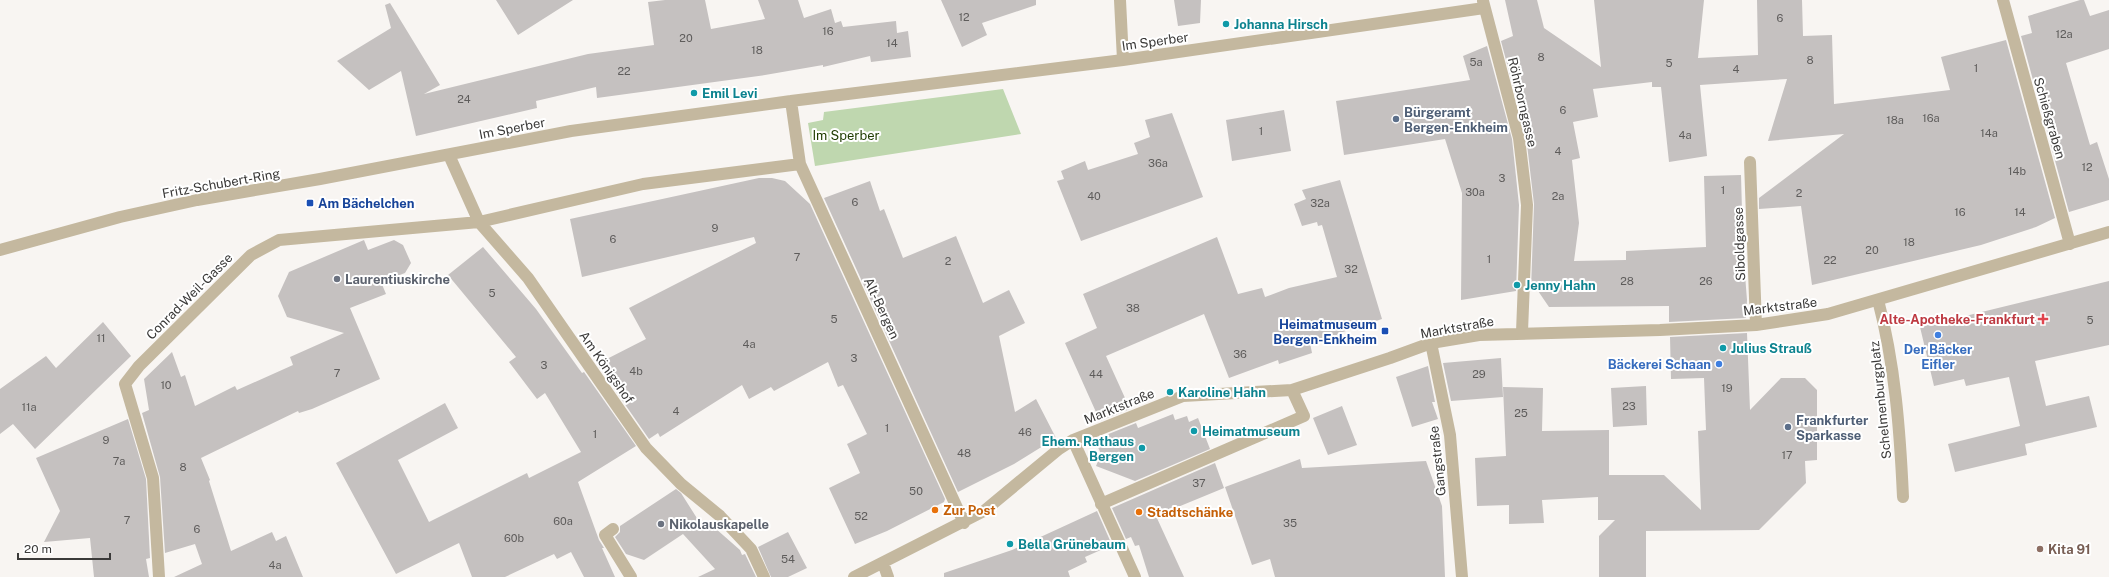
<svg xmlns="http://www.w3.org/2000/svg" width="2109" height="577" font-family="'Public Sans',sans-serif">
  <style>
    .green { fill: #bfd7af }
    .building { fill: #c5c1c0 }
    .lines { fill: none; stroke-linecap: round; stroke-linejoin: round }
    .minor { stroke: #c4b89f; stroke-width: 12 }
    .culture-dot { fill: #0f9aa8; stroke: #fff; stroke-width: 1.5 }
    .service-dot { fill: #5c6f8a; stroke: #fff; stroke-width: 1.5 }
    .transit-dot { fill: #1a4fb4; stroke: #fff; stroke-width: 1.5 }
    .worship-dot { fill: #6b7280; stroke: #fff; stroke-width: 1.5 }
    .health-dot { fill: #e0444e; stroke: #fff; stroke-width: 1.5 }
    .shop-dot { fill: #3f7fe0; stroke: #fff; stroke-width: 1.5 }
    .food-dot { fill: #e8710a; stroke: #fff; stroke-width: 1.5 }
    .education-dot { fill: #8d6e63; stroke: #fff; stroke-width: 1.5 }
    .labels { text-anchor: middle; stroke-width: 4; stroke-linejoin: round; paint-order: stroke }
    .number-label { font-size: 11px; fill: #5e5c5b }
    .culture-label { font-size: 13px; font-weight: bold; fill: #0d838f; stroke: #fff; text-anchor: start }
    .street-label { font-size: 13px; fill: #3b3a39; stroke: #fff }
    .service-label { font-size: 13px; font-weight: bold; fill: #4e5e75; stroke: #fff; text-anchor: start }
    .park-label { font-size: 13px; fill: #1f3b00; stroke: #fff }
    .transit-label { font-size: 13px; font-weight: bold; fill: #164399; stroke: #fff; text-anchor: start }
    .worship-label { font-size: 13px; font-weight: bold; fill: #5b616d; stroke: #fff; text-anchor: start }
    .health-label { font-size: 13px; font-weight: bold; fill: #be3a42; stroke: #fff; text-anchor: end }
    .shop-label { font-size: 13px; font-weight: bold; fill: #366cbe; stroke: #fff }
    .food-label { font-size: 13px; font-weight: bold; fill: #c56008; stroke: #fff; text-anchor: start }
    .education-label { font-size: 13px; font-weight: bold; fill: #785e54; stroke: #fff; text-anchor: start }
  </style>
  <rect width="100%" height="100%" fill="#f8f5f2"/>
  <path class="green" d="M 1003,89 L 1021,134 L 815,166 L 808,123 L 823,120 L 824,112 Z"/>
  <path class="building" d="M 496,0 L 573,0 L 518,35 Z
    M 665,0 L 705,0 L 711,29 L 765,19 L 758,0 L 798,0 L 804,18 L 831,9 L 835,23 L 841,21 L 843,27 L 896,21 L 897,33 L 908,31 L 911,57 L 871,62 L 870,56 L 823,67 L 823,65 L 765,75 L 597,98 L 596,87 L 536,101 L 537,108 L 416,136 L 401,71 L 369,90 L 337,61 L 391,28 L 385,5 L 390,3 L 440,85 L 424,94 L 588,54 L 654,45 L 648,2 Z
    M 941,0 L 1036,0 L 1036,5 L 982,23 L 987,35 L 962,47 Z
    M 1174,0 L 1201,0 L 1200,23 L 1178,26 Z
    M 1505,0 L 1537,0 L 1544,28 L 1601,67 L 1594,0 L 1704,0 L 1698,58 L 1758,55 L 1757,0 L 1802,0 L 1803,36 L 1832,35 L 1834,104 L 1950,90 L 1941,57 L 2006,40 L 2055,218 L 2036,227 L 1981,245 L 1812,285 L 1801,206 L 1759,209 L 1759,198 L 1844,134 L 1768,141 L 1787,79 L 1700,85 L 1707,156 L 1669,162 L 1661,87 L 1652,87 L 1652,82 L 1593,89 L 1598,117 L 1573,122 L 1580,158 L 1572,160 L 1579,223 L 1574,261 L 1626,260 L 1626,251 L 1706,247 L 1704,176 L 1741,175 L 1742,211 L 1740,211 L 1747,300 L 1746,318 L 1669,322 L 1669,306 L 1549,307 L 1536,288 L 1531,289 L 1534,204 L 1526,136 L 1501,41 L 1513,36 Z
    M 2080,0 L 2084,0 L 2090,16 L 2109,10 L 2109,49 L 2066,63 L 2090,145 L 2097,142 L 2109,179 L 2109,200 L 2069,212 L 2021,36 L 2032,33 L 2028,16 Z
    M 1487,46 L 1512,139 L 1519,205 L 1516,291 L 1461,300 L 1462,193 L 1445,139 L 1344,155 L 1336,101 L 1470,80 L 1463,56 Z
    M 1284,110 L 1291,151 L 1232,161 L 1226,120 Z
    M 1172,113 L 1203,197 L 1081,241 L 1057,181 L 1064,179 L 1061,171 L 1085,161 L 1088,170 L 1138,154 L 1134,143 L 1150,137 L 1145,120 Z
    M 759,178 L 772,178 L 785,181 L 810,204 L 945,499 L 944,502 L 887,531 L 855,544 L 829,488 L 860,473 L 847,444 L 867,434 L 843,385 L 838,387 L 828,362 L 774,391 L 771,387 L 749,399 L 742,385 L 660,437 L 658,433 L 649,439 L 597,364 L 646,339 L 629,308 L 756,243 L 754,237 L 582,277 L 570,219 Z
    M 1340,180 L 1382,319 L 1337,334 L 1339,338 L 1310,343 L 1312,353 L 1279,364 L 1278,360 L 1229,378 L 1204,314 L 1106,356 L 1130,409 L 1100,421 L 1065,343 L 1097,328 L 1083,294 L 1217,237 L 1238,294 L 1262,288 L 1265,297 L 1289,288 L 1337,277 L 1322,225 L 1318,226 L 1317,222 L 1302,226 L 1294,204 L 1306,199 L 1302,190 Z
    M 870,181 L 880,211 L 884,209 L 903,258 L 956,236 L 983,303 L 1009,290 L 1025,323 L 999,336 L 1015,412 L 1036,399 L 1056,438 L 1014,464 L 958,492 L 824,198 Z
    M 364,240 L 368,250 L 394,240 L 403,245 L 411,263 L 405,273 L 381,282 L 386,294 L 350,308 L 380,379 L 312,409 L 299,413 L 298,411 L 201,458 L 210,480 L 209,481 L 231,551 L 272,532 L 276,541 L 286,536 L 303,577 L 174,577 L 202,564 L 195,544 L 165,553 L 160,477 L 142,413 L 149,410 L 144,379 L 172,352 L 181,377 L 185,375 L 195,406 L 235,386 L 237,390 L 293,365 L 290,357 L 344,333 L 287,317 L 278,296 L 289,272 Z
    M 483,247 L 536,309 L 582,373 L 584,372 L 636,446 L 578,482 L 599,540 L 604,548 L 602,548 L 615,577 L 584,577 L 571,552 L 557,559 L 554,554 L 505,577 L 472,577 L 459,543 L 396,574 L 336,463 L 445,403 L 458,428 L 398,460 L 429,522 L 527,473 L 529,478 L 581,452 L 545,393 L 537,399 L 509,362 L 516,357 L 448,275 Z
    M 2109,281 L 2109,345 L 2035,361 L 2046,406 L 2089,396 L 2097,427 L 2025,444 L 2027,455 L 1955,472 L 1948,444 L 2020,426 L 2009,377 L 1966,386 L 1964,379 L 1934,386 L 1920,327 Z
    M 103,322 L 131,356 L 35,449 L 13,424 L 0,434 L 0,389 L 46,356 L 56,368 Z
    M 1747,333 L 1750,410 L 1781,378 L 1805,378 L 1817,390 L 1817,460 L 1805,461 L 1806,483 L 1759,530 L 1646,531 L 1646,577 L 1599,577 L 1599,536 L 1615,520 L 1598,520 L 1598,497 L 1542,500 L 1544,523 L 1509,524 L 1509,505 L 1477,506 L 1475,458 L 1506,456 L 1503,387 L 1543,388 L 1542,431 L 1609,430 L 1609,475 L 1664,475 L 1701,510 L 1698,431 L 1706,430 L 1704,378 L 1671,379 L 1670,337 Z
    M 1501,358 L 1503,397 L 1451,401 L 1443,363 Z
    M 1428,366 L 1435,402 L 1432,402 L 1438,419 L 1412,427 L 1396,377 Z
    M 1646,386 L 1647,425 L 1613,427 L 1611,388 Z
    M 1342,406 L 1357,445 L 1328,455 L 1313,418 Z
    M 1173,414 L 1175,420 L 1187,416 L 1189,422 L 1198,418 L 1210,449 L 1135,481 L 1096,466 L 1101,454 L 1097,445 L 1108,440 L 1106,435 L 1136,423 L 1138,428 Z
    M 128,419 L 146,479 L 150,558 L 146,559 L 149,577 L 94,577 L 90,538 L 44,542 L 60,511 L 36,458 Z
    M 1300,459 L 1302,468 L 1426,461 L 1442,506 L 1445,577 L 1275,577 L 1270,559 L 1252,565 L 1225,487 Z
    M 1215,463 L 1224,488 L 1156,516 L 1184,577 L 1149,577 L 1139,545 L 1135,546 L 1131,537 L 1126,539 L 1112,508 Z
    M 676,489 L 681,493 L 700,523 L 707,521 L 740,550 L 742,555 L 745,554 L 756,577 L 698,577 L 715,569 L 683,534 L 644,560 L 626,554 L 615,537 L 620,532 L 620,526 Z
    M 1097,511 L 1112,545 L 1085,557 L 1087,562 L 1068,571 L 1070,577 L 944,577 L 944,573 L 1012,550 Z
    M 788,532 L 807,568 L 788,577 L 771,577 L 758,547 Z"/>
  <g class="lines">
    <path class="minor" d="M 1120,0 L 1123,60
      M 2003,0 L 2070,244
      M 1483,1 L 1519,138 L 1527,205 L 1522,332
      M 791,101 L 800,164 L 964,523
      M 449,155 L 479,222 L 528,278 L 646,448 L 681,484 L 720,516 L 751,549 L 764,577
      M 1750,162 L 1756,325
      M 0,250 L 120,217 L 197,200 L 320,179 L 571,131 L 791,101 L 1123,60 L 1484,8
      M 1878,300 C 1895,364 1900,431 1903,497
      M 1431,343 L 1450,435 L 1462,577
      M 1073,440 L 1135,577
      M 1101,504 L 1304,416 L 1292,390
      M 613,529 L 605,535 L 631,577
      M 883,563 L 888,577
      M 159,577 L 153,478 L 125,384 L 139,366 L 251,255 L 279,240 L 479,222 L 643,184 L 800,164
      M 854,577 L 984,511 L 1059,449 L 1073,440 L 1183,396 L 1292,390 L 1390,358 L 1431,343 L 1479,335 L 1660,330 L 1756,325 L 1828,314 L 2109,232"/>
  </g>
  <g class="culture-dot">
    <circle cx="1226" cy="24" r="4"/>
    <circle cx="694" cy="93" r="4"/>
    <circle cx="1517" cy="285" r="4"/>
    <circle cx="1723" cy="348" r="4"/>
    <circle cx="1170" cy="392" r="4"/>
    <circle cx="1194" cy="431" r="4"/>
    <circle cx="1142" cy="448" r="4"/>
    <circle cx="1010" cy="544" r="4"/>
  </g>
  <g class="service-dot">
    <circle cx="1396" cy="119" r="4"/>
    <circle cx="1788" cy="427" r="4"/>
  </g>
  <g class="transit-dot">
    <rect x="306" y="199" width="8" height="8" rx="2"/>
    <rect x="1381" y="327" width="8" height="8" rx="2"/>
  </g>
  <g class="worship-dot">
    <circle cx="337" cy="279" r="4"/>
    <circle cx="661" cy="524" r="4"/>
  </g>
  <path class="health-dot" d="M2041 313h4v4h4v4h-4v4h-4v-4h-4v-4h4z"/>
  <g class="shop-dot">
    <circle cx="1938" cy="335" r="4"/>
    <circle cx="1719" cy="364" r="4"/>
  </g>
  <g class="food-dot">
    <circle cx="935" cy="510" r="4"/>
    <circle cx="1139" cy="512" r="4"/>
  </g>
  <circle class="education-dot" cx="2040" cy="549" r="4"/>
  <g class="labels">
    <g class="number-label">
      <text x="964" y="21">12</text>
      <text x="1780" y="22">6</text>
      <text x="828" y="35">16</text>
      <text x="2064" y="38">12a</text>
      <text x="686" y="42">20</text>
      <text x="892" y="47">14</text>
      <text x="757" y="54">18</text>
      <text x="1541" y="61">8</text>
      <text x="1810" y="64">8</text>
      <text x="1476" y="66">5a</text>
      <text x="1669" y="67">5</text>
      <text x="1976" y="72">1</text>
      <text x="1736" y="73">4</text>
      <text x="624" y="75">22</text>
      <text x="464" y="103">24</text>
      <text x="1563" y="114">6</text>
      <text x="1931" y="122">16a</text>
      <text x="1895" y="124">18a</text>
      <text x="1261" y="135">1</text>
      <text x="1989" y="137">14a</text>
      <text x="1685" y="139">4a</text>
      <text x="1558" y="155">4</text>
      <text x="1158" y="167">36a</text>
      <text x="2087" y="171">12</text>
      <text x="2017" y="175">14b</text>
      <text x="1502" y="182">3</text>
      <text x="1723" y="194">1</text>
      <text x="1475" y="196">30a</text>
      <text x="1799" y="197">2</text>
      <text x="1094" y="200">40</text>
      <text x="1558" y="200">2a</text>
      <text x="855" y="206">6</text>
      <text x="1320" y="207">32a</text>
      <text x="1960" y="216">16</text>
      <text x="2020" y="216">14</text>
      <text x="715" y="232">9</text>
      <text x="613" y="243">6</text>
      <text x="1909" y="246">18</text>
      <text x="1872" y="254">20</text>
      <text x="797" y="261">7</text>
      <text x="1489" y="263">1</text>
      <text x="1830" y="264">22</text>
      <text x="948" y="265">2</text>
      <text x="1351" y="273">32</text>
      <text x="1627" y="285">28</text>
      <text x="1706" y="285">26</text>
      <text x="492" y="297">5</text>
      <text x="1133" y="312">38</text>
      <text x="834" y="323">5</text>
      <text x="2090" y="324">5</text>
      <text x="101" y="342">11</text>
      <text x="749" y="348">4a</text>
      <text x="1240" y="358">36</text>
      <text x="854" y="362">3</text>
      <text x="544" y="369">3</text>
      <text x="636" y="375">4b</text>
      <text x="337" y="377">7</text>
      <text x="1096" y="378">44</text>
      <text x="1479" y="378">29</text>
      <text x="166" y="389">10</text>
      <text x="1727" y="392">19</text>
      <text x="1629" y="410">23</text>
      <text x="29" y="411">11a</text>
      <text x="676" y="415">4</text>
      <text x="1521" y="417">25</text>
      <text x="887" y="432">1</text>
      <text x="1025" y="436">46</text>
      <text x="595" y="438">1</text>
      <text x="106" y="444">9</text>
      <text x="964" y="457">48</text>
      <text x="1787" y="459">17</text>
      <text x="119" y="465">7a</text>
      <text x="183" y="471">8</text>
      <text x="1199" y="487">37</text>
      <text x="916" y="495">50</text>
      <text x="861" y="520">52</text>
      <text x="127" y="524">7</text>
      <text x="563" y="525">60a</text>
      <text x="1290" y="527">35</text>
      <text x="197" y="533">6</text>
      <text x="514" y="542">60b</text>
      <text x="788" y="563">54</text>
      <text x="275" y="569">4a</text>
    </g>
    <g class="culture-label">
      <text x="1234" y="29">Johanna Hirsch</text>
      <text x="702" y="98">Emil Levi</text>
      <text x="1525" y="290">Jenny Hahn</text>
      <text x="1731" y="353">Julius Strauß</text>
      <text x="1178" y="397">Karoline Hahn</text>
      <text x="1202" y="436">Heimatmuseum</text>
      <text x="1134" y="446" text-anchor="end">Ehem. Rathaus<tspan x="1134" dy="15">Bergen</tspan></text>
      <text x="1018" y="549">Bella Grünebaum</text>
    </g>
    <g class="street-label">
      <text transform="translate(1155 41) rotate(-8)" y="5">Im Sperber</text>
      <text transform="translate(1523 102) rotate(77)" y="5">Röhrborngasse</text>
      <text transform="translate(2050 118) rotate(74)" y="5">Schießgraben</text>
      <text transform="translate(512 128) rotate(-11)" y="5">Im Sperber</text>
      <text transform="translate(221 183) rotate(-10)" y="5">Fritz-Schubert-Ring</text>
      <text transform="translate(1739 244) rotate(-92)" y="5">Siboldgasse</text>
      <text transform="translate(189 296) rotate(-45)" y="5">Conrad-Weil-Gasse</text>
      <text transform="translate(1780 306) rotate(-7)" y="5">Marktstraße</text>
      <text transform="translate(882 308) rotate(65)" y="5">Alt-Bergen</text>
      <text transform="translate(1457 327) rotate(-10)" y="5">Marktstraße</text>
      <text transform="translate(607 367) rotate(55)" y="5">Am Königshof</text>
      <text transform="translate(1880 400) rotate(-96)" y="5">Schelmenburgplatz</text>
      <text transform="translate(1119 406) rotate(-22)" y="5">Marktstraße</text>
      <text transform="translate(1437 461) rotate(-96)" y="5">Gangstraße</text>
    </g>
    <g class="service-label">
      <text x="1404" y="117">Bürgeramt<tspan x="1404" dy="15">Bergen-Enkheim</tspan></text>
      <text x="1796" y="425">Frankfurter<tspan x="1796" dy="15">Sparkasse</tspan></text>
    </g>
    <g class="park-label">
      <text x="846" y="140">Im Sperber</text>
    </g>
    <g class="transit-label">
      <text x="318" y="208">Am Bächelchen</text>
      <text x="1377" y="329" text-anchor="end">Heimatmuseum<tspan x="1377" dy="15">Bergen-Enkheim</tspan></text>
    </g>
    <g class="worship-label">
      <text x="345" y="284">Laurentiuskirche</text>
      <text x="669" y="529">Nikolauskapelle</text>
    </g>
    <g class="health-label">
      <text x="2035" y="324">Alte-Apotheke-Frankfurt</text>
    </g>
    <g class="shop-label">
      <text x="1938" y="354">Der Bäcker<tspan x="1938" dy="15">Eifler</tspan></text>
      <text x="1711" y="369" text-anchor="end">Bäckerei Schaan</text>
    </g>
    <g class="food-label">
      <text x="943" y="515">Zur Post</text>
      <text x="1147" y="517">Stadtschänke</text>
    </g>
    <g class="education-label">
      <text x="2048" y="554">Kita 91</text>
    </g>
  </g>
  <path d="M18 553v6h92v-6" fill="none" stroke="#3b3a39" stroke-width="2"/>
  <text x="24" y="553" font-size="12" fill="#3b3a39" stroke="#ffffff" stroke-width="3" paint-order="stroke">20 m</text>
</svg>
